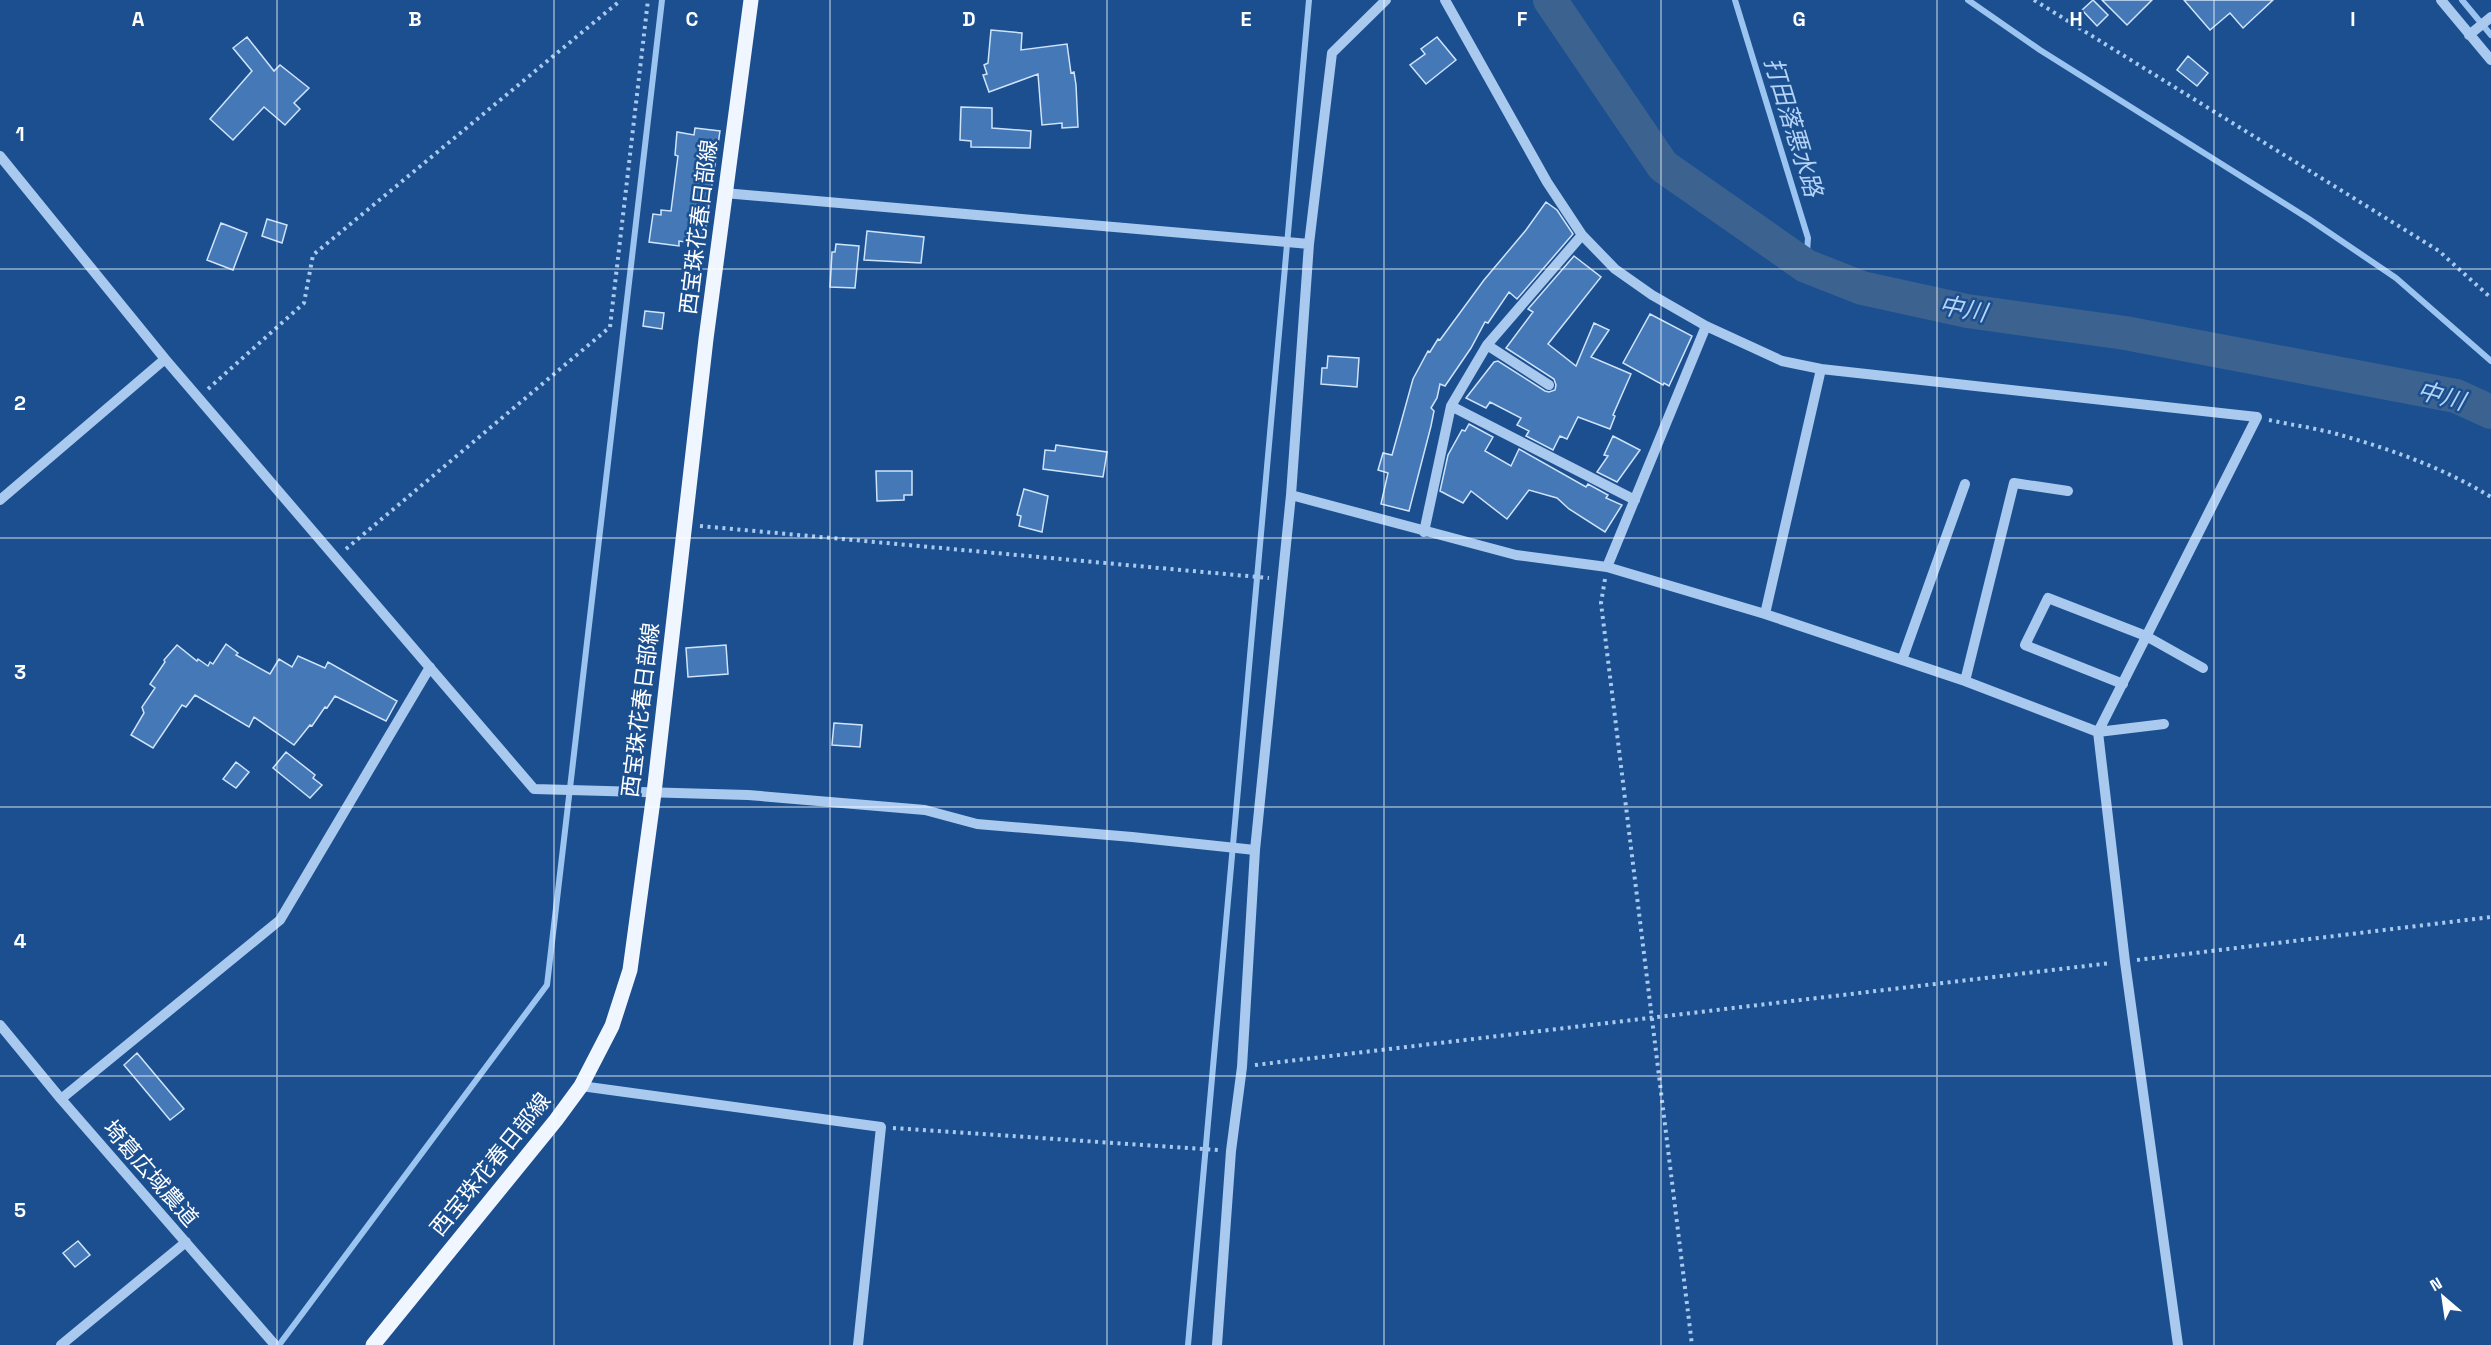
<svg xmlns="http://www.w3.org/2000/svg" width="2491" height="1345" font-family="'Space Grotesk','Noto Sans JP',sans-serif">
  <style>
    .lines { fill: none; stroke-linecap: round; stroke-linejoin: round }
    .stream { stroke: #9cc4f0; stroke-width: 6 }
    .river { stroke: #3c6290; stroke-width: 34 }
    .building { fill: #4478b7; stroke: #cfe3fa; stroke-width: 1.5 }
    .path { stroke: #a9c9ee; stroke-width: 4; stroke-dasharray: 3 4.5; stroke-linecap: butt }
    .minor { stroke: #a9c9ee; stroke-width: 10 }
    .major { stroke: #f0f6ff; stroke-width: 15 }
    .grid { fill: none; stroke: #fff; stroke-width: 1.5; stroke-opacity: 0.55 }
    .labels { text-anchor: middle; stroke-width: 5; stroke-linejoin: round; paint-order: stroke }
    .street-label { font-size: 22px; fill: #fff; stroke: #1b4f8f }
    .water-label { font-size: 24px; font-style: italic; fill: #b5d3f5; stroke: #1b4f8f }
    .grid-label { font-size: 20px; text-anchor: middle; font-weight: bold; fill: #fff; stroke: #1b4f8f; stroke-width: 5; stroke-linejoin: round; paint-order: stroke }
  </style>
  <rect width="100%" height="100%" fill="#1b4f8f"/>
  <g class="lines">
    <path class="stream" d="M 1735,0 L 1808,238 L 1806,266
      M 1968,0 L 2040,50 L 2309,219 L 2396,278 L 2491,361
      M 2462,0 L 2491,35
      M 279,1345 L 547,985 L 662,0
      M 1188,1345 L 1309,0"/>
    <path class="river" d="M 1550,0 L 1663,166 L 1806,266 L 1862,288 L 1967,311 L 2125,333 L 2456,396 L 2491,412"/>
  </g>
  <path class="building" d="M 2093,0 L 2108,15 L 2097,26 L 2082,10 Z
    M 2102,0 L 2152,0 L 2127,25 Z
    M 2184,0 L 2273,0 L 2243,28 L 2230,13 L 2210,30 Z
    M 991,30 L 1022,33 L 1021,50 L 1067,44 L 1071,73 L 1074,72 L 1076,85 L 1078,127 L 1062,128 L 1062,123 L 1042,125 L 1038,74 L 989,92 L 983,75 L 987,74 L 984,65 L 988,63 Z
    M 247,37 L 274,71 L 280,65 L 309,88 L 294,103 L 300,109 L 285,125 L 264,107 L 233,140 L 210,119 L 252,71 L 233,48 Z
    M 1437,37 L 1456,60 L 1426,84 L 1410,65 L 1425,54 L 1421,49 Z
    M 2188,56 L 2208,73 L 2197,86 L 2177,70 Z
    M 961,107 L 992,108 L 992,128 L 1031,131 L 1030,148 L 971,147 L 971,141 L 960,140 Z
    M 695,128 L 720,131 L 704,238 L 700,244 L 679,241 L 679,246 L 649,242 L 653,214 L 661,215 L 661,210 L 671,211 L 678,156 L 675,155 L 677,132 L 694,135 Z
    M 1546,202 L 1557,210 L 1573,234 L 1517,299 L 1509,292 L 1488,323 L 1485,322 L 1471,348 L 1445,386 L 1440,384 L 1437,398 L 1431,408 L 1434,411 L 1431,426 L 1409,511 L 1381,504 L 1388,473 L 1378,470 L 1383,453 L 1392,455 L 1413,379 L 1428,351 L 1430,352 L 1438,339 L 1440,340 L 1484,280 L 1526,230 Z
    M 267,219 L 287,225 L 282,243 L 262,236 Z
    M 221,223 L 247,233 L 233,270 L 207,260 Z
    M 867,231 L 924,237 L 921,263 L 864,260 Z
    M 836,244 L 859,246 L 855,288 L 830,287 L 832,252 L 835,252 Z
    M 1574,256 L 1601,277 L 1548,344 L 1576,366 L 1594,323 L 1609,330 L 1591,357 L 1631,374 L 1613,415 L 1615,416 L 1610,429 L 1578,417 L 1567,439 L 1560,436 L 1553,450 L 1526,436 L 1529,431 L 1517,425 L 1521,418 L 1490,402 L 1486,408 L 1466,398 L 1494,362 L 1498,361 L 1545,391 L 1549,392 L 1555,390 L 1556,385 L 1554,379 L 1506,348 L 1533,312 L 1528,309 Z
    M 645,311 L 664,313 L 662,329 L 643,326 Z
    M 1650,314 L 1692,336 L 1669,386 L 1664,383 L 1663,385 L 1623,363 Z
    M 1328,356 L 1359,358 L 1357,387 L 1321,384 L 1322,368 L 1327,368 Z
    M 1469,424 L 1493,437 L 1485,451 L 1511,466 L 1519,449 L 1586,487 L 1588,484 L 1608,495 L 1606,498 L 1622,505 L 1605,532 L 1569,509 L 1557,498 L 1529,490 L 1507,519 L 1471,491 L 1463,503 L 1440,491 L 1448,455 L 1462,430 L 1465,431 Z
    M 1613,436 L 1640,450 L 1617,482 L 1597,472 L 1608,456 L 1604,455 Z
    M 1056,445 L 1107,452 L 1103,477 L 1043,469 L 1045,450 L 1055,451 Z
    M 876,471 L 912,471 L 912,495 L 904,495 L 904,500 L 877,501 Z
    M 1024,489 L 1048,496 L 1042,532 L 1019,526 L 1021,516 L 1017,515 Z
    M 226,644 L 238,653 L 236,655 L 270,674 L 279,659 L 292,667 L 298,656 L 325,668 L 328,662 L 397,701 L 386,721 L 335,696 L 327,708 L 325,707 L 312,726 L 310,725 L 294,745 L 254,717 L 249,727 L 195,695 L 186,707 L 182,705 L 153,748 L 131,735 L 144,713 L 142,707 L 155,688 L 150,684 L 165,662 L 164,660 L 177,645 L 197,661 L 198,659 L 208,666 L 210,662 L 213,664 Z
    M 726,645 L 728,674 L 688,677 L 686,648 Z
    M 834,723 L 862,725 L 860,747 L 832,745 Z
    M 286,752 L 315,775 L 313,778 L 322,785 L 310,798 L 273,768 Z
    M 236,762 L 249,772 L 236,788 L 223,779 Z
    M 137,1053 L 184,1109 L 170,1120 L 124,1065 Z
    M 78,1241 L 90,1255 L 75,1267 L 63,1253 Z"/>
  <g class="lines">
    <path class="path" d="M 2034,0 L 2439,251 L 2491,298
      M 208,389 L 304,303 L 313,255 L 621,0
      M 2269,420 C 2292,425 2315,428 2337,434 C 2390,449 2444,468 2491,497
      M 700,526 L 1269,578
      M 346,549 L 610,327 L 648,0
      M 1605,579 L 1601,603 L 1692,1345
      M 2137,960 L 2491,917
      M 1255,1065 L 2111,963
      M 893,1128 L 1218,1150"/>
    <path class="minor" d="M 1445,0 L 1547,182 L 1582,235 L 1615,269 L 1652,295 L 1706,326 L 1782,361 L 1821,369 L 2257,417 L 2098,732 L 2125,962 L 2178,1345
      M 2441,0 L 2491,60
      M 2469,35 L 2491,17
      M 0,156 L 165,359 L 534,789 L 748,795 L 925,810 L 977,824 L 1132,837 L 1255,850
      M 724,193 L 1309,244
      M 1487,345 L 1549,385
      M 1451,406 L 1635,500
      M 1291,495 L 1516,555 L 1607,567 L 1765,614 L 1965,681 L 2098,732 L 2164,724
      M 0,500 L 165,359
      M 1424,532 L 1451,406 L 1487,345 L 1582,235
      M 1607,567 L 1706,326
      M 1765,614 L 1821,369
      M 1902,660 L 1965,484
      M 1965,681 L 2014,483 L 2068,491
      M 2123,684 L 2025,645 L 2048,598 L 2146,636 L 2203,668
      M 0,1025 L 61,1099 L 275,1345
      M 581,1086 L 881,1127 L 858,1345
      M 61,1099 L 280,920 L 430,667
      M 61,1345 L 186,1242
      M 1217,1345 L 1231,1151 L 1242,1067 L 1255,850 L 1291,495 L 1309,244 L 1332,53 L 1386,0"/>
    <path class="major" d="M 373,1345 L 556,1120 L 581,1086 L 612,1026 L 630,970 L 654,793 L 706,339 L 751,0"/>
  </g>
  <path class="grid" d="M 277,0 L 277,1345M 554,0 L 554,1345M 830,0 L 830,1345M 1107,0 L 1107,1345M 1384,0 L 1384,1345M 1661,0 L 1661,1345M 1937,0 L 1937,1345M 2214,0 L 2214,1345M 0,269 L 2491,269M 0,538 L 2491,538M 0,807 L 2491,807M 0,1076 L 2491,1076"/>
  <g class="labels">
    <g class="street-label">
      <text transform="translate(698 227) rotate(-83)" y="8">西宝珠花春日部線</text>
      <text transform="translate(640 710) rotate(-83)" y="8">西宝珠花春日部線</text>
      <text transform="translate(490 1164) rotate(-51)" y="8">西宝珠花春日部線</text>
      <text transform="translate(151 1173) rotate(49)" y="8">埼葛広域農道</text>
    </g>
    <g class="water-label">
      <text transform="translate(1793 127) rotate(73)" y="8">打田落悪水路</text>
      <text transform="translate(1963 309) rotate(10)" y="8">中川</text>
      <text transform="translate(2441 396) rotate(15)" y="8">中川</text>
    </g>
  </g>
  <g class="grid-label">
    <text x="138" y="26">A</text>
    <text x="415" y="26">B</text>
    <text x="692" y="26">C</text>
    <text x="969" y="26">D</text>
    <text x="1246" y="26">E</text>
    <text x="1522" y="26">F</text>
    <text x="1799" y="26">G</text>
    <text x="2076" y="26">H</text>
    <text x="2353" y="26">I</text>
    <text x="20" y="141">1</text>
    <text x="20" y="410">2</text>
    <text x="20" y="679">3</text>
    <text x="20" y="948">4</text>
    <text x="20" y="1217">5</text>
  </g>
  <g transform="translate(2443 1297) rotate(331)" stroke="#1b4f8f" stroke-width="4.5" paint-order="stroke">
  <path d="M0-4.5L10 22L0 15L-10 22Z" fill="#ffffff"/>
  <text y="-9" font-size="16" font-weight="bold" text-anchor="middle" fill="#ffffff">N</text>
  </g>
</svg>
